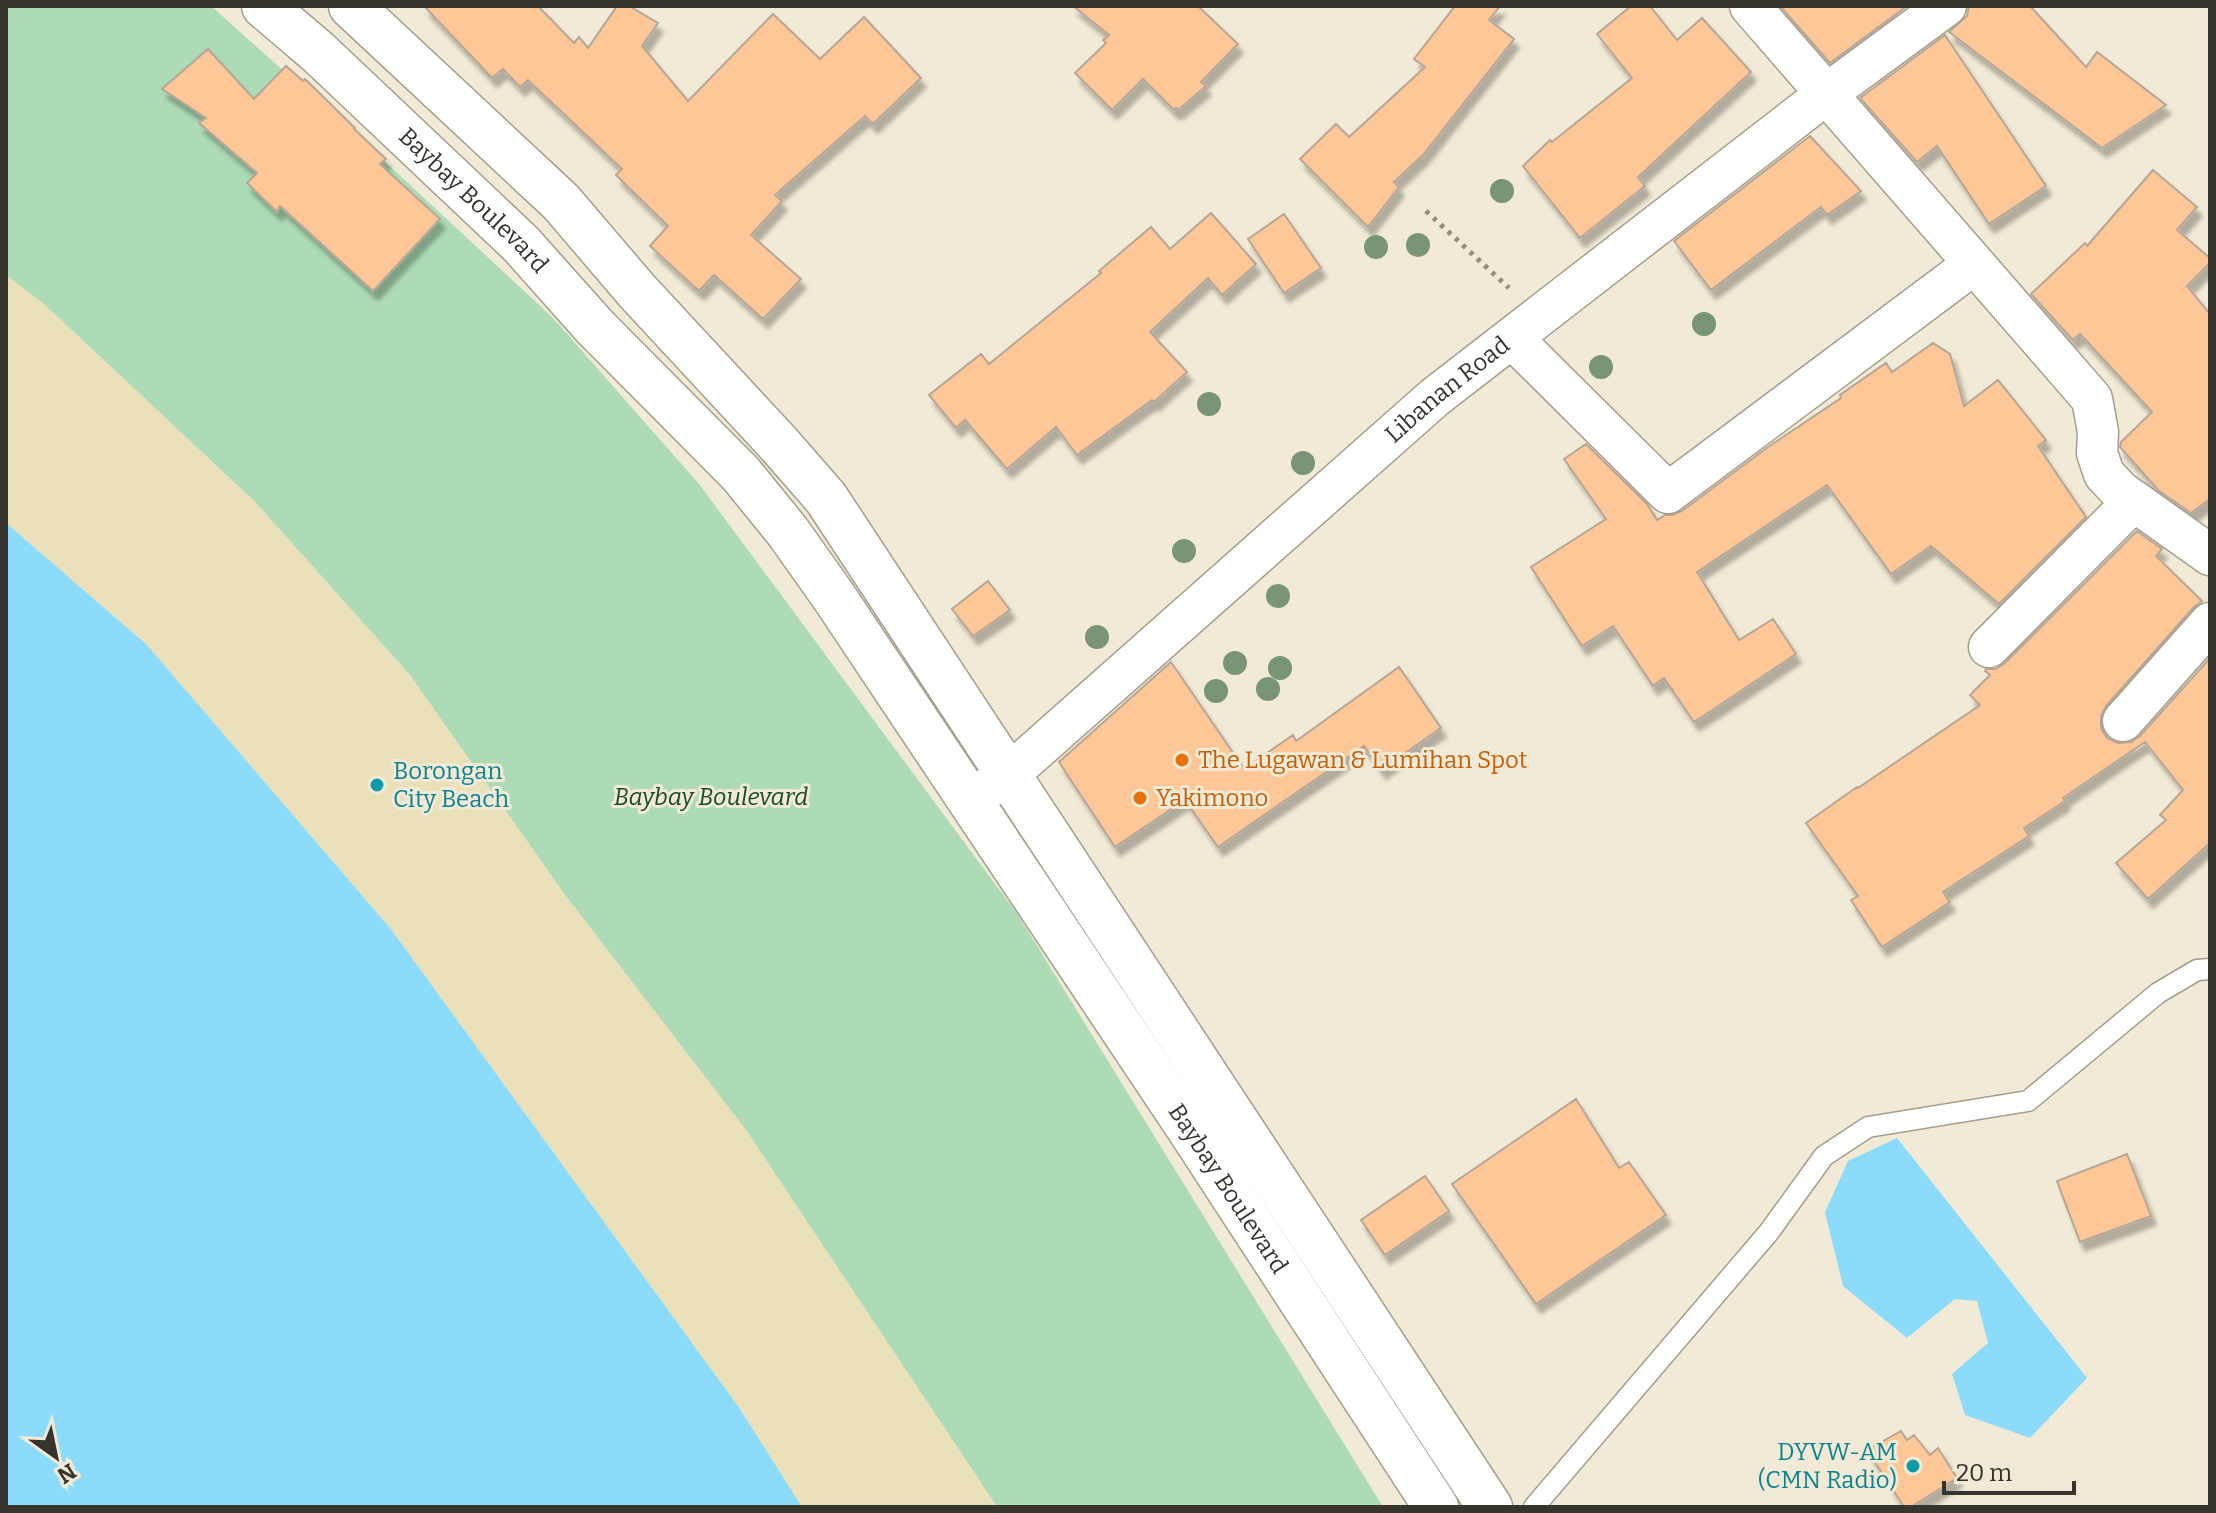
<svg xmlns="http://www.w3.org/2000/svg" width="2216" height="1513" font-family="Bitter,serif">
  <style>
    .green { fill: #addbb6 }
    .sand { fill: #eae1bb }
    .water { fill: #8ddbfa }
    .building { fill: #fdc797; stroke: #b6a697; stroke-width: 2; filter: url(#shadow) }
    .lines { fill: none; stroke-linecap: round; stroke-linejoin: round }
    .lane-casing { stroke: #a49e8b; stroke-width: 23 }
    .street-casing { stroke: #a49e8b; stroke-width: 43 }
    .secondary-casing { stroke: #a49e8b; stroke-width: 47 }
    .path { stroke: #928d80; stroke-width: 5; stroke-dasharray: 4 6; stroke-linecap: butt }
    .lane { stroke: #fff; stroke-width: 20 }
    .street { stroke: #fff; stroke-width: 40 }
    .secondary { stroke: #fff; stroke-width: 44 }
    .tree { fill: #799476 }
    .food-dot { fill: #e8710a; stroke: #f1ead6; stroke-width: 3 }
    .culture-dot { fill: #0f9aa8; stroke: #f1ead6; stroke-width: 3 }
    .labels { text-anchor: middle; stroke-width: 6; stroke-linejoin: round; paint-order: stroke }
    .street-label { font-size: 24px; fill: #37342d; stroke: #f1ead6 }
    .food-label { font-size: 24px; fill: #c56008; stroke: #f1ead6; text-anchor: start }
    .culture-label { font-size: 24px; fill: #0d838f; stroke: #f1ead6; text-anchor: start }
    .park-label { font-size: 24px; font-style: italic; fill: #164d28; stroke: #f1ead6 }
  </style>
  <defs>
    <filter id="shadow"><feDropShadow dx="5" dy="9" stdDeviation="2" flood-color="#0004"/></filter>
  </defs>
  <rect width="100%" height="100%" fill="#f1ead6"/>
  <path class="green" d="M 6,6 L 211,6 L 394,170 L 553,318 L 699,484 L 1018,915 L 1383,1507 L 997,1507 L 746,1130 L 565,895 L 409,674 L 255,502 L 45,305 L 6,275 Z"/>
  <path class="sand" d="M 6,275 L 45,305 L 255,502 L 409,674 L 565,895 L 746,1130 L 997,1507 L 802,1507 L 740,1409 L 390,928 L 146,644 L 6,523 Z"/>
  <path class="water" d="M 6,523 L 146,644 L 390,928 L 740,1409 L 802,1507 L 6,1507 Z
    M 1897,1138 L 2087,1378 L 2030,1438 L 1965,1415 L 1952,1374 L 1988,1343 L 1977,1301 L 1955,1299 L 1907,1338 L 1843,1286 L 1825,1212 L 1848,1161 Z"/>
  <path class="building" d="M 424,6 L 538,6 L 574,43 L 579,37 L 588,48 L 617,6 L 629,6 L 658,23 L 642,46 L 688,101 L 773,14 L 820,59 L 864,17 L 921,78 L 873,124 L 865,116 L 775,195 L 782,201 L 751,235 L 801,279 L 763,319 L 714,275 L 699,291 L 650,246 L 668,226 L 616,175 L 622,169 L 528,80 L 520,87 L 503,69 L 492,78 Z
    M 1073,6 L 1198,6 L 1238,44 L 1201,82 L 1206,86 L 1178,110 L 1176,108 L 1174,110 L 1143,79 L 1112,110 L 1075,73 L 1106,43 L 1103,40 L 1109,35 Z
    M 1455,6 L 1500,6 L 1489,20 L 1514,39 L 1423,155 L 1394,182 L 1399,187 L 1368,227 L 1300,159 L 1336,124 L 1349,137 L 1425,67 L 1414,59 Z
    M 1631,6 L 1650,6 L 1677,40 L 1702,18 L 1751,72 L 1638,177 L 1645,186 L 1580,238 L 1523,166 L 1550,140 L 1552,142 L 1632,78 L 1597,34 Z
    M 1780,6 L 1907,6 L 1830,63 Z
    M 1969,6 L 2030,6 L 2086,67 L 2097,52 L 2166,105 L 2102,148 L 1949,32 L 1967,16 Z
    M 1945,35 L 2046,186 L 1989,224 L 1937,146 L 1917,162 L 1860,98 Z
    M 208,49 L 254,99 L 286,66 L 303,81 L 305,79 L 355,128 L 354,129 L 386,159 L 380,164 L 440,219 L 373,291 L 280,206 L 277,212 L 247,183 L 257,173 L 199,123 L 206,118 L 162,89 Z
    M 1810,136 L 1861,191 L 1827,215 L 1821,207 L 1711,290 L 1674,241 Z
    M 2153,170 L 2197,207 L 2177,230 L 2210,258 L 2210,263 L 2187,286 L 2210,314 L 2210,499 L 2191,513 L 2159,491 L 2120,447 L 2121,442 L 2152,412 L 2080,334 L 2073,340 L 2031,294 L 2085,243 L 2087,246 Z
    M 1211,213 L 1256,264 L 1222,295 L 1208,278 L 1150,332 L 1187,372 L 1154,402 L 1152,400 L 1077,455 L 1056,427 L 1007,469 L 965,420 L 956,428 L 929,395 L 981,354 L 989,364 L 1101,273 L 1099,271 L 1151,227 L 1170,249 Z
    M 1284,214 L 1321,268 L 1284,293 L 1248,239 Z
    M 1933,343 L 1950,354 L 1964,406 L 1998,380 L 2046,440 L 2038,446 L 2086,517 L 1999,604 L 1931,546 L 1891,574 L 1827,485 L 1697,572 L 1739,640 L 1773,619 L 1796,654 L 1720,705 L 1694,722 L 1664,678 L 1653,686 L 1613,626 L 1582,646 L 1531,567 L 1606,519 L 1564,459 L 1586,444 L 1647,504 L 1657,520 L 1665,515 L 1673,515 L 1682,511 L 1768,447 L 1841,398 L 1840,395 L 1886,363 L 1892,372 Z
    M 2137,531 L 2162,549 L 2156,556 L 2202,601 L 2193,608 L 2106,706 L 2101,716 L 2101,728 L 2107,738 L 2118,743 L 2131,742 L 2140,736 L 2210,658 L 2210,843 L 2148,899 L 2116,863 L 2166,820 L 2160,815 L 2183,790 L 2145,742 L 2063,798 L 2065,801 L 2024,828 L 2029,836 L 1943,892 L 1950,902 L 1882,947 L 1851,900 L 1858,896 L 1806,823 L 1857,787 L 1858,788 L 1980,705 L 1970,695 L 1990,675 L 1985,671 L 1986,669 L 1996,669 L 2005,663 Z
    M 988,581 L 1010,610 L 973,636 L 952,609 Z
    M 1171,662 L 1244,769 L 1293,735 L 1296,741 L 1399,667 L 1441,728 L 1381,770 L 1364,746 L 1218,847 L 1185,800 L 1115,847 L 1059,762 Z
    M 1576,1099 L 1619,1168 L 1629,1162 L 1666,1215 L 1536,1304 L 1452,1184 Z
    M 2127,1154 L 2151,1216 L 2080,1242 L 2057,1181 Z
    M 1425,1176 L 1449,1211 L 1385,1255 L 1361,1220 Z
    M 1901,1431 L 1907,1440 L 1914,1435 L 1930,1455 L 1938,1448 L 1957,1478 L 1911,1507 L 1904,1507 L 1867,1450 Z"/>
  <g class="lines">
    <g class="lane-casing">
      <path id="lane" d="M 1534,1507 L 1769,1232 L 1824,1156 L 1868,1127 L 2028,1101 L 2158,993 L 2197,970 L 2210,969"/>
    </g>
    <g class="street-casing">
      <g id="street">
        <path d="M 1750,6 L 2092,399 L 2098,432 L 2097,453 L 2104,474 L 2120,491 L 2210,555"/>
        <path d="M 1512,338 L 1668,493 L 1974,264"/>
        <path d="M 1989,647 L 2134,501"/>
        <path d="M 2123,721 L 2210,623"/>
        <path id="s1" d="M 970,800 L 1008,775 L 1435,397 L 1825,95 L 1946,6"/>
      </g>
    </g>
    <g class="secondary-casing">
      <g id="secondary">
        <path id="s2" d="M 264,6 L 318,52 L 521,244 L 595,327 L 741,474 L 788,532 L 834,597 L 1188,1127 L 1436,1507"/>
        <path d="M 351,6 L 561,202 L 637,291 L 778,443 L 826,498 L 1490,1507"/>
      </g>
    </g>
    <path class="path" d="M 1426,211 L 1509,288"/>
    <use href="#lane" class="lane"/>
    <use href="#street" class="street"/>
    <use href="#secondary" class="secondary"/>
  </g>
  <g class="tree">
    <circle cx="1502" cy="191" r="12"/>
    <circle cx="1418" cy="245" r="12"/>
    <circle cx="1376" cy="247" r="12"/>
    <circle cx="1704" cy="324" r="12"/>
    <circle cx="1601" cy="367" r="12"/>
    <circle cx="1209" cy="404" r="12"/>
    <circle cx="1303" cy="463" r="12"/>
    <circle cx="1184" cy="551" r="12"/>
    <circle cx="1278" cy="596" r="12"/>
    <circle cx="1097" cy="637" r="12"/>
    <circle cx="1235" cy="663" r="12"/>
    <circle cx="1280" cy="668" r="12"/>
    <circle cx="1268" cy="689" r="12"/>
    <circle cx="1216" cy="691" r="12"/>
  </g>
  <g class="food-dot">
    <circle cx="1182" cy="760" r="8"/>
    <circle cx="1140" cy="798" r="8"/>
  </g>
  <g class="culture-dot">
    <circle cx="377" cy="785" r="8"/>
    <circle cx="1913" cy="1466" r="8"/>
  </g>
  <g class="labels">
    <g class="street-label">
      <text dy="8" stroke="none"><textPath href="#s2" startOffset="286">Baybay Boulevard</textPath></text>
      <text dy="8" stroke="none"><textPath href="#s1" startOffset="630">Libanan Road</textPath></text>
      <text dy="8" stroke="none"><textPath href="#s2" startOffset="1534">Baybay Boulevard</textPath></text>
    </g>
    <g class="food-label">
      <text x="1198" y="768">The Lugawan &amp; Lumihan Spot</text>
      <text x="1156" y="806">Yakimono</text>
    </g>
    <g class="culture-label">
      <text x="393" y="779">Borongan<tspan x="393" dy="28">City Beach</tspan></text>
      <text x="1897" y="1460" text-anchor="end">DYVW-AM<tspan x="1897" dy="28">(CMN Radio)</tspan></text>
    </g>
    <g class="park-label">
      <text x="711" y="805">Baybay Boulevard</text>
    </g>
  </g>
  <rect width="2216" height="1513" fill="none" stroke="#37342d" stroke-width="16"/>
  <g transform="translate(56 1457) rotate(147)" stroke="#f1ead6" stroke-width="6" paint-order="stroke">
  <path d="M0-6L14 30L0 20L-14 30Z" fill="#37342d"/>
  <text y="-12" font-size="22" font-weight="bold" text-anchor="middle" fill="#37342d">N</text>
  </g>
  <path d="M1944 1481v12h130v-12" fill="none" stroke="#37342d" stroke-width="4"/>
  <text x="1956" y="1481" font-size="24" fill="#37342d" stroke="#f1ead6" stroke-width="6" paint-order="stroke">20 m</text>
</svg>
